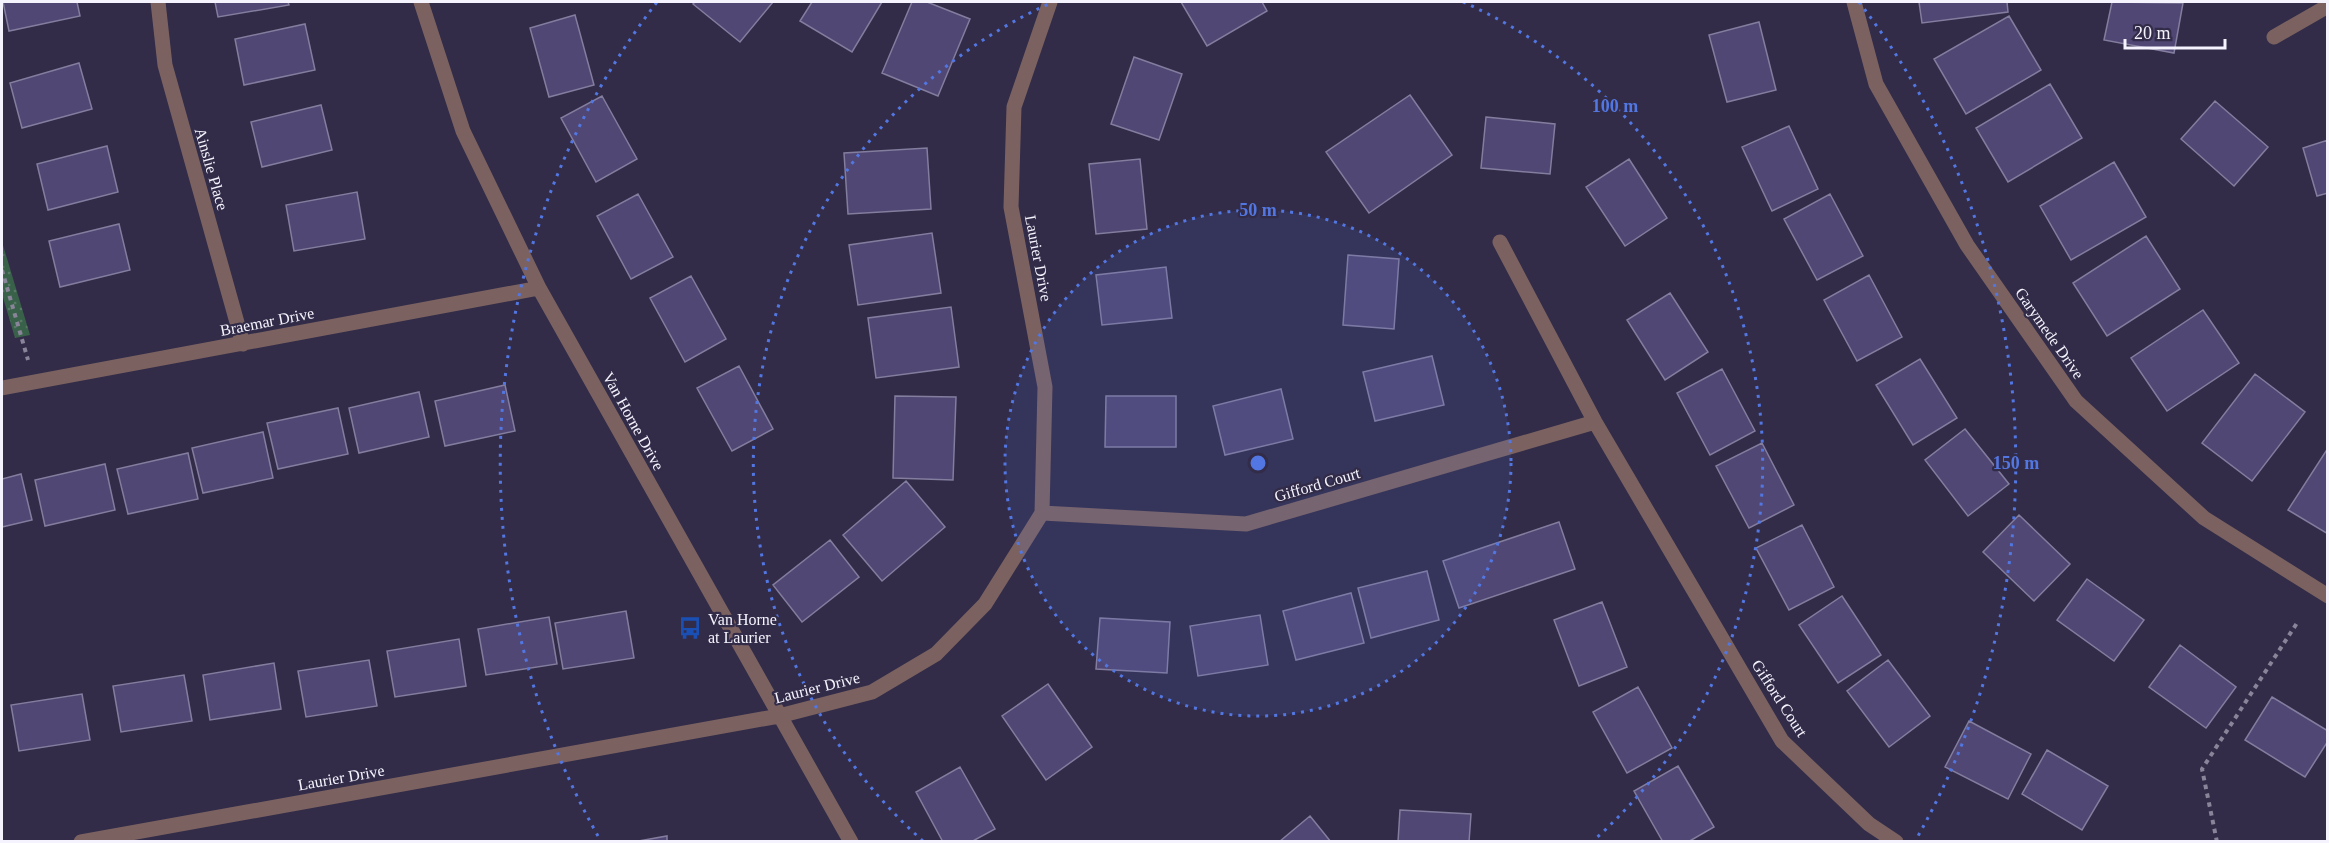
<svg xmlns="http://www.w3.org/2000/svg" width="2329" height="843" font-family="'Times New Roman',serif">
  <style>
    .park { fill: url(#park-dots) }
    .building { fill: #504774; stroke: #837d9e; stroke-width: 1.5 }
    .lines { fill: none; stroke-linecap: round; stroke-linejoin: round }
    .path { stroke: #898499; stroke-width: 4; stroke-dasharray: 4.5 4.5; stroke-linecap: butt }
    .street { stroke: #7b6261; stroke-width: 15 }
    .ring { fill: none; stroke: #5377e2; stroke-width: 3; stroke-dasharray: 3 6 }
    .labels { text-anchor: middle; stroke-width: 4.5; stroke-linejoin: round; paint-order: stroke }
    .street-label { font-size: 16px; fill: #f5f3fe; stroke: #322c48 }
    .poi-label { font-size: 16px; fill: #f5f3fe; stroke: #322c48; text-anchor: start }
    .centre { fill: #5377e2; stroke: #322c48; stroke-width: 3 }
    .ring-label { font-size: 18px; text-anchor: middle; font-weight: bold; fill: #5377e2; stroke: #322c48; stroke-width: 4.5; stroke-linejoin: round; paint-order: stroke }
  </style>
  <defs>
    <pattern id="park-dots" width="8" height="8" patternUnits="userSpaceOnUse" patternTransform="scale(1.5)"><rect width="8" height="8" fill="#39614a"/><path d="M2 2h.1M6 6h.1" fill="none" stroke="#567865" stroke-width="1.8" stroke-linecap="round"/></pattern>
  </defs>
  <rect width="100%" height="100%" fill="#322c48"/>
  <path class="park" d="M 2,242 L 30,335 L 15,338 L 2,294 Z"/>
  <path class="building" d="M 3,2 L 77,2 L 80,16 L 9,31 Z
    M 215,2 L 288,2 L 289,5 L 218,17 Z
    M 695,2 L 773,2 L 740,42 L 693,4 Z
    M 812,2 L 882,2 L 852,52 L 800,21 Z
    M 912,2 L 927,2 L 970,19 L 938,96 L 882,73 Z
    M 1181,2 L 1262,2 L 1267,11 L 1207,46 Z
    M 1919,2 L 2007,2 L 2008,12 L 1922,23 Z
    M 2112,2 L 2183,3 L 2174,53 L 2104,40 Z
    M 575,15 L 594,85 L 549,97 L 530,28 Z
    M 2009,16 L 2041,70 L 1966,114 L 1934,59 Z
    M 1759,22 L 1776,90 L 1727,102 L 1709,35 Z
    M 305,24 L 315,70 L 244,85 L 235,39 Z
    M 1134,57 L 1182,74 L 1159,140 L 1111,124 Z
    M 79,63 L 92,109 L 22,128 L 10,83 Z
    M 2050,84 L 2082,138 L 2008,182 L 1976,128 Z
    M 1410,95 L 1452,155 L 1369,213 L 1326,152 Z
    M 602,96 L 637,159 L 596,182 L 561,118 Z
    M 2215,101 L 2268,147 L 2234,186 L 2181,139 Z
    M 321,105 L 332,150 L 262,167 L 251,122 Z
    M 1486,117 L 1555,124 L 1550,174 L 1481,168 Z
    M 1789,126 L 1818,189 L 1772,211 L 1742,147 Z
    M 2328,140 L 2328,193 L 2317,196 L 2303,148 Z
    M 107,146 L 118,192 L 48,210 L 37,164 Z
    M 927,148 L 931,209 L 848,214 L 844,153 Z
    M 1140,159 L 1147,229 L 1096,234 L 1089,164 Z
    M 1629,159 L 1667,218 L 1625,246 L 1586,187 Z
    M 2114,162 L 2146,217 L 2071,260 L 2040,206 Z
    M 357,192 L 365,239 L 294,251 L 286,205 Z
    M 638,194 L 673,257 L 631,279 L 597,216 Z
    M 1830,194 L 1863,256 L 1817,280 L 1784,219 Z
    M 119,224 L 130,270 L 60,287 L 49,241 Z
    M 932,233 L 941,293 L 858,305 L 849,245 Z
    M 2146,236 L 2180,289 L 2107,336 L 2073,283 Z
    M 1348,255 L 1399,259 L 1394,329 L 1343,325 Z
    M 1166,267 L 1172,318 L 1102,325 L 1096,275 Z
    M 1869,275 L 1902,337 L 1857,361 L 1824,300 Z
    M 691,276 L 726,339 L 685,362 L 650,298 Z
    M 1670,293 L 1708,352 L 1665,380 L 1627,320 Z
    M 951,307 L 959,367 L 876,378 L 868,318 Z
    M 2203,310 L 2239,363 L 2167,411 L 2131,358 Z
    M 1432,356 L 1444,405 L 1375,421 L 1363,372 Z
    M 1920,359 L 1957,418 L 1913,445 L 1876,385 Z
    M 739,366 L 773,429 L 732,451 L 697,388 Z
    M 1722,369 L 1755,431 L 1710,455 L 1677,393 Z
    M 2255,374 L 2305,412 L 2252,481 L 2202,443 Z
    M 505,385 L 515,431 L 445,446 L 435,401 Z
    M 1281,389 L 1293,439 L 1225,455 L 1213,406 Z
    M 419,392 L 429,437 L 359,453 L 349,408 Z
    M 895,396 L 956,397 L 953,480 L 893,478 Z
    M 1106,396 L 1176,396 L 1176,447 L 1105,447 Z
    M 338,408 L 348,454 L 278,469 L 267,423 Z
    M 1965,429 L 2009,484 L 1968,516 L 1925,460 Z
    M 263,432 L 273,478 L 203,493 L 192,448 Z
    M 1762,443 L 1794,505 L 1749,528 L 1716,466 Z
    M 2328,448 L 2328,534 L 2288,510 Z
    M 188,453 L 198,499 L 128,514 L 117,469 Z
    M 105,464 L 115,510 L 45,526 L 35,480 Z
    M 21,474 L 32,520 L 2,527 L 2,479 Z
    M 906,481 L 945,527 L 882,581 L 843,535 Z
    M 2019,515 L 2070,564 L 2034,601 L 1983,552 Z
    M 1559,522 L 1575,569 L 1459,608 L 1443,561 Z
    M 1802,525 L 1834,587 L 1789,610 L 1756,548 Z
    M 830,540 L 859,577 L 802,622 L 773,585 Z
    M 1427,571 L 1439,620 L 1371,638 L 1358,588 Z
    M 2087,579 L 2144,620 L 2114,661 L 2057,620 Z
    M 1351,593 L 1364,643 L 1296,660 L 1283,611 Z
    M 1842,596 L 1881,655 L 1838,683 L 1799,625 Z
    M 1602,602 L 1627,667 L 1579,686 L 1554,620 Z
    M 626,611 L 634,658 L 563,669 L 555,623 Z
    M 1260,615 L 1268,665 L 1198,676 L 1190,626 Z
    M 549,617 L 557,664 L 486,675 L 478,629 Z
    M 1100,618 L 1170,622 L 1167,673 L 1096,669 Z
    M 459,639 L 466,686 L 395,697 L 387,651 Z
    M 2180,645 L 2236,687 L 2206,728 L 2149,687 Z
    M 369,660 L 377,706 L 306,717 L 298,671 Z
    M 1888,660 L 1930,716 L 1889,747 L 1847,691 Z
    M 274,663 L 281,709 L 210,720 L 203,675 Z
    M 184,675 L 192,721 L 121,732 L 113,686 Z
    M 1048,684 L 1092,747 L 1046,780 L 1002,716 Z
    M 1638,687 L 1672,748 L 1627,773 L 1593,712 Z
    M 82,694 L 90,740 L 19,751 L 11,705 Z
    M 2272,697 L 2328,731 L 2328,741 L 2305,777 L 2245,740 Z
    M 1969,721 L 2031,754 L 2008,799 L 1945,767 Z
    M 2047,750 L 2108,786 L 2082,830 L 2022,794 Z
    M 1678,766 L 1714,827 L 1688,842 L 1663,842 L 1634,791 Z
    M 960,767 L 995,829 L 971,842 L 943,842 L 916,792 Z
    M 1400,810 L 1471,814 L 1469,842 L 1398,842 Z
    M 1310,816 L 1331,842 L 1279,842 Z
    M 667,836 L 667,842 L 633,842 Z"/>
  <g class="lines">
    <path class="path" d="M 2,270 L 28,360
      M 2217,842 L 2202,769 L 2297,623"/>
    <path class="street" d="M 158,2 L 165,65 L 243,344
      M 421,2 L 463,131 L 539,288 L 851,842
      M 1854,2 L 1876,84 L 1967,245 L 2076,401 L 2204,518 L 2328,596
      M 2274,37 L 2328,6
      M 1500,242 L 1595,422 L 1782,741 L 1869,824 L 1896,842
      M 2,388 L 539,288
      M 1042,513 L 1246,524 L 1595,422
      M 81,842 L 779,716 L 872,692 L 936,654 L 985,604 L 1042,513 L 1045,387 L 1011,207 L 1014,107 L 1050,2"/>
  </g>
  <circle cx="1258" cy="463" r="253" fill="#5377e2" fill-opacity=".12"/>
  <g class="ring">
    <circle cx="1258" cy="463" r="253"/>
    <path d="M923 841A505 505 0 0 1 1053 2M1463 2A505 505 0 0 1 1593 841"/>
    <path d="M598 836A758 758 0 0 1 657 2M1859 2A758 758 0 0 1 1918 836"/>
  </g>
  <defs>
    <g id="bus-bare" transform="scale(1.8)"><path d="M-5-6H5V4H4V6H2V4H-2V6H-4V4H-5ZM-3.5-4V0h7V-4ZM-3.5 1.2v1.5H-2V1.2ZM2 1.2v1.5H3.5V1.2Z" fill="#1a4fb4" stroke="#322c48" stroke-width="2.5" paint-order="stroke"/></g>
  </defs>
  <g fill-rule="evenodd">
    <use href="#bus-bare" x="690" y="628"/>
  </g>
  <g class="labels">
    <g class="street-label">
      <text transform="translate(212 169) rotate(74)" y="6">Ainslie Place</text>
      <text transform="translate(1039 258) rotate(79)" y="6">Laurier Drive</text>
      <text transform="translate(267 321) rotate(-11)" y="6">Braemar Drive</text>
      <text transform="translate(2050 333) rotate(55)" y="6">Garymede Drive</text>
      <text transform="translate(634 421) rotate(61)" y="6">Van Horne Drive</text>
      <text transform="translate(1317 484) rotate(-16)" y="6">Gifford Court</text>
      <text transform="translate(817 687) rotate(-14)" y="6">Laurier Drive</text>
      <text transform="translate(1780 698) rotate(57)" y="6">Gifford Court</text>
      <text transform="translate(341 777) rotate(-10)" y="6">Laurier Drive</text>
    </g>
    <g class="poi-label">
      <text x="708" y="625">Van Horne<tspan x="708" dy="18">at Laurier</tspan></text>
    </g>
  </g>
  <circle cx="1258" cy="463" r="9" class="centre"/>
  <g class="ring-label">
    <text x="1615" y="112">100 m</text>
    <text x="1258" y="216">50 m</text>
    <text x="2016" y="469">150 m</text>
  </g>
  <rect width="2329" height="843" fill="none" stroke="#f5f3fe" stroke-width="6"/>
  <path d="M2125 39v9h100v-9" fill="none" stroke="#f5f3fe" stroke-width="3"/>
  <text x="2134" y="39" font-size="18" fill="#f5f3fe" stroke="#322c48" stroke-width="4.5" paint-order="stroke">20 m</text>
</svg>
